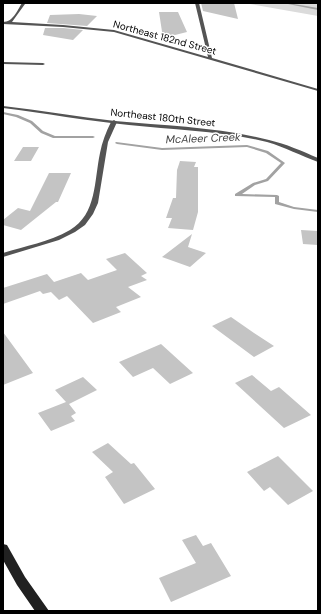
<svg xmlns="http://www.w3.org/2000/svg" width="321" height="614" font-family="'DM Sans',sans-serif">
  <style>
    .green { fill: #dbdbdb }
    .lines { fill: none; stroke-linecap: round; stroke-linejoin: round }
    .stream { fill: #a2a2a2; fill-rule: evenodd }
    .building { fill: #c4c4c4 }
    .minor { fill: #545454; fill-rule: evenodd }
    .tertiary { fill: #545454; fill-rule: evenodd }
    .secondary { fill: #212121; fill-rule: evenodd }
    .labels { text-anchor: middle; stroke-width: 3; stroke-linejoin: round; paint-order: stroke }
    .far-street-label { font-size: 10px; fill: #000; stroke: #fff }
    .far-water-label { font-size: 11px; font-style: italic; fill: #434343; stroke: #fff }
  </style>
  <rect width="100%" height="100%" fill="#fff"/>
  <path class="green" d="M 244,3 L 318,3 L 318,16 Z"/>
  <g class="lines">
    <path class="stream" d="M 283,3 L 288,3 L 318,8 L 318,10 Z
      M 3,112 L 18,115 L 32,121 L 43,131 L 55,136 L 93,136 L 95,137 L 93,138 L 53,138 L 41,133 L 30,123 L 16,117 L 3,114 Z
      M 116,142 L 162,148 L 247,145 L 268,151 L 285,163 L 268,181 L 255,185 L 242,194 L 277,195 L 279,196 L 279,202 L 294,207 L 318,210 L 318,212 L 294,209 L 275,204 L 275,197 L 235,196 L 235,194 L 253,183 L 266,179 L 281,163 L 266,153 L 247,147 L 162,150 L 117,144 L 115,143 Z"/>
  </g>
  <path class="building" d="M 201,3 L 234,3 L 238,19 L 203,11 Z
    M 159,12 L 178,12 L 187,32 L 163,38 Z
    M 79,14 L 97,16 L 87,26 L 47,23 L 50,15 Z
    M 45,28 L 63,28 L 83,30 L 73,40 L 43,35 Z
    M 23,147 L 39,147 L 31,161 L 14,161 Z
    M 180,161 L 196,162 L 194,167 L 198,167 L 198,212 L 193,230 L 168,228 L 172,218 L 166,218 L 173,198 L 176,198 L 177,170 Z
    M 49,173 L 71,173 L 58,202 L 56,202 L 21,230 L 3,225 L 3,220 L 18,208 L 30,211 Z
    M 301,230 L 318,231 L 318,245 L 303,244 Z
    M 192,234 L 188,247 L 206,253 L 190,267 L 162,257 Z
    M 125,253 L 147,273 L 141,276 L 147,280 L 128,287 L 141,297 L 116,307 L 121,312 L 93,323 L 67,296 L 59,300 L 51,292 L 43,294 L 40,291 L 3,304 L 3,288 L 47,274 L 54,282 L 81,273 L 88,280 L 117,270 L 106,259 Z
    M 231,317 L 254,333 L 274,346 L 254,357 L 212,326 Z
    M 3,332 L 33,373 L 3,385 Z
    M 161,344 L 193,373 L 170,384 L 153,368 L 133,377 L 119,362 Z
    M 252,375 L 271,391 L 279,387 L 311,415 L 284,428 L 235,383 Z
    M 83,377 L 97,390 L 69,404 L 76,413 L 71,416 L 75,421 L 51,431 L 38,413 L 66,402 L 55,390 Z
    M 108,443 L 131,464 L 134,463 L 155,489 L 124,504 L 105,477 L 113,472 L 92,452 Z
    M 278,456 L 313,491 L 288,505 L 270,487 L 264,491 L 247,472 Z
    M 196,535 L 203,546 L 211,543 L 231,576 L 171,602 L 159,578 L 196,563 L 182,540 Z"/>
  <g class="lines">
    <path class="minor" d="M 22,3 L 25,4 L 12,22 L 63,25 L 114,30 L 208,57 L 195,3 L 199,3 L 212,58 L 318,89 L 318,91 L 114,32 L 63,27 L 3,24 L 3,22 C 13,22 17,11 22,3 Z
      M 3,62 L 43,63 L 45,64 L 43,65 L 3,64 Z
      M 114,120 L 117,122 L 108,142 L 98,203 L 93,214 L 85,225 L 75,232 L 59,240 L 3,257 L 3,253 C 25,246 49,242 70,230 C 97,214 94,181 100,153 C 102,142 106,132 111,122 Z"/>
    <path class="tertiary" d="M 3,106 C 40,110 78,117 115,121 C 167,126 219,127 269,140 C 286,144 302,151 318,158 L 318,162 C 301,156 285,147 267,142 C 222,131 175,130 129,125 C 87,121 45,113 3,108 Z"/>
    <path class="secondary" d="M 3,544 L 7,545 L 25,577 L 49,611 L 35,611 L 17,585 L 3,560 Z"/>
  </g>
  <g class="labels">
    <g class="far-street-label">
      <text transform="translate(165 37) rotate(15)" y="4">Northeast 182nd Street</text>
      <text transform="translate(163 117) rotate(6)" y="4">Northeast 180th Street</text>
    </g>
    <g class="far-water-label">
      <text transform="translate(203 138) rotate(-2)" y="4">McAleer Creek</text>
    </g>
  </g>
  <rect width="321" height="614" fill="none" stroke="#000000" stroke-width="8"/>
</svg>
